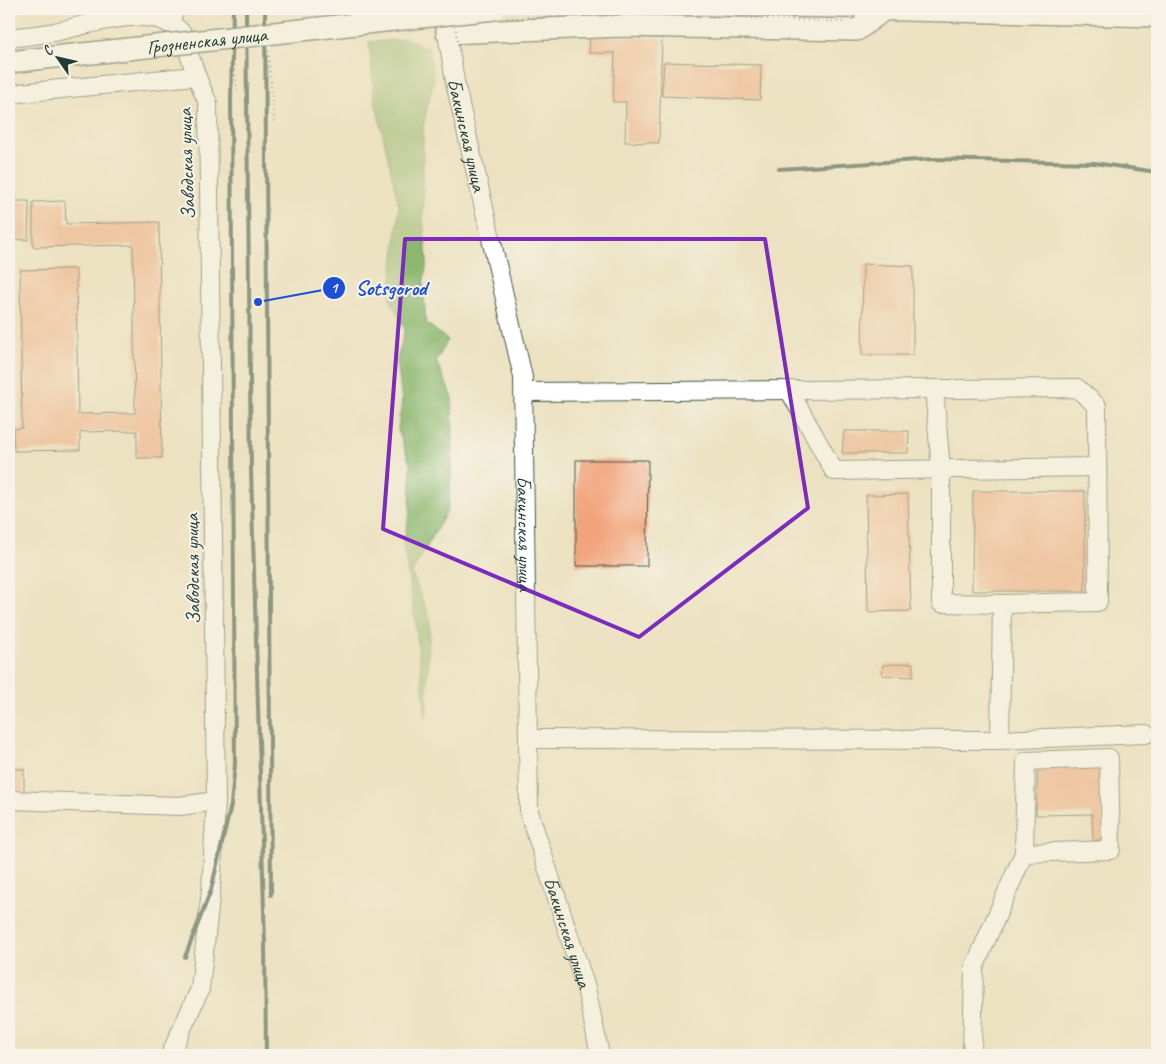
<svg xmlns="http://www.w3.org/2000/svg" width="1166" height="1064" font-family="Caveat,sans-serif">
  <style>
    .forest { fill: #8cb86e; stroke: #567a51 }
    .building { fill: #f2a57d }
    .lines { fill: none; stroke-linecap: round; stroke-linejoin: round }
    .minor-casing { stroke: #3e5649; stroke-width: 20 }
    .major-casing { stroke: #3e5649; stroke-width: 24 }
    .path { stroke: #3e5649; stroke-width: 2; stroke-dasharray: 1 4; stroke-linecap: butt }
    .minor { stroke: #fff; stroke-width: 18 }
    .major { stroke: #fff; stroke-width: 21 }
    .rail { stroke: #1f3d34; stroke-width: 4 }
    .major-bridge-casing { stroke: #3e5649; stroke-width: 24; stroke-linecap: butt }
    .path-bridge { stroke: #3e5649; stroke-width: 2; stroke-dasharray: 1 4; stroke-linecap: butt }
    .major-bridge { stroke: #fff; stroke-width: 21 }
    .marked { fill: none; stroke: #7b2cbf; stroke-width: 4; stroke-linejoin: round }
    .labels { text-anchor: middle; stroke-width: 4; stroke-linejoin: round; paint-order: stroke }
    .street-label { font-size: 20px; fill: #1f3d34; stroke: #f7f3e8 }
    .leader { fill: none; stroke: #1d4ed8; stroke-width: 2 }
    .callout-dot { fill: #1d4ed8; stroke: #f7f3e8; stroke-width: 2 }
    .mark-label { font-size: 15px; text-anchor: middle; font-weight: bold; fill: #fff }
    .callout-label { font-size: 21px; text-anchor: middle; font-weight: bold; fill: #1d4ed8; stroke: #f7f3e8; stroke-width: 4; stroke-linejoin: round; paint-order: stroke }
  </style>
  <rect width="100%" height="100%" fill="#f7f3e8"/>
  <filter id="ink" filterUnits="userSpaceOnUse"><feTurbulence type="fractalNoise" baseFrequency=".02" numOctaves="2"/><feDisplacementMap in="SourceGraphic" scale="10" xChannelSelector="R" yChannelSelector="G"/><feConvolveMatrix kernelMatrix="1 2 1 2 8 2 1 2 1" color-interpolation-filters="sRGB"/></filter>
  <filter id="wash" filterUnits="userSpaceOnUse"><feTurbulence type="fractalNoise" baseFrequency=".0096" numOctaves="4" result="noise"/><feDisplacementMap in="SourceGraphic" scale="20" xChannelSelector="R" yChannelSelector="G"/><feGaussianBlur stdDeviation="1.12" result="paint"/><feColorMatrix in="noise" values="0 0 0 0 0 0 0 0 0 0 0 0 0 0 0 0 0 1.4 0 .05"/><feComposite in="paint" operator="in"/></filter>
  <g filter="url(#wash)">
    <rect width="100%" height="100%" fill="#ece2c1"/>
    <path class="forest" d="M 407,39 L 428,48 L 434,78 L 423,127 L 423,215 L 427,262 L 423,285 L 426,323 L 448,340 L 436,361 L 452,397 L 453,450 L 448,509 L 412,573 L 430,619 L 426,718 L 415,619 L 403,543 L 410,513 L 411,466 L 398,430 L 402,400 L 397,361 L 405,329 L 390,299 L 399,206 L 374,96 L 369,42 Z"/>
    <g id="blocks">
      <path class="building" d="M 590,36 L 662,38 L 659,143 L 625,142 L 626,102 L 613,102 L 615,53 L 589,53 Z
        M 664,62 L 761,65 L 760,100 L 662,96 Z
        M 14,201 L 29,201 L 28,240 L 9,239 L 9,217 L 14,217 Z
        M 65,201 L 66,224 L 159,222 L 162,458 L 137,458 L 137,431 L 80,432 L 80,450 L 14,451 L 13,429 L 22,428 L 20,270 L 76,269 L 78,414 L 135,413 L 133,245 L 33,247 L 33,202 Z
        M 863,264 L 913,266 L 913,355 L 862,355 Z
        M 844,431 L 909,431 L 908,453 L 842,453 Z
        M 576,460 L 648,460 L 647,566 L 576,566 Z
        M 973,491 L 1085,491 L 1085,591 L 972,591 Z
        M 908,494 L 911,611 L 868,612 L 866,495 Z
        M 913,663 L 913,677 L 882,675 L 883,665 Z
        M 1101,767 L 1104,839 L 1093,841 L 1092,814 L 1036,815 L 1038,768 Z
        M 9,769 L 24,769 L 24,792 L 9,791 Z"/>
    </g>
  </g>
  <g filter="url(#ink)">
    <use href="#blocks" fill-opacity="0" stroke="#3e5649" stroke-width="1"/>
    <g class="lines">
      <g class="minor-casing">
        <g id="minor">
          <path d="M 168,23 L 176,9"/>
          <path id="s1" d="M 447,33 L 456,87 L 523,377 L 529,812 L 586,988 L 600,1055"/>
          <path d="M 9,38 C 24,36 39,35 54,32 C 91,25 154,0 184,35 C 187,41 188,51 190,57 C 195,73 201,88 208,103 L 216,801 L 211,890 L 200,989 L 170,1055"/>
          <path d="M 9,94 L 196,76"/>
          <path d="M 934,389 L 941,470 L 941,603 L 1002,604"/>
          <path d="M 789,390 L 834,471 L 1097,467"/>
          <path d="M 524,392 L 1077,388 L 1097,406 L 1098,602 L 1002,604 L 1000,740 L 1146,734"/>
          <path d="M 528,739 L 1000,740"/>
          <path d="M 9,800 L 180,806 L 216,801"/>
          <path d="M 972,1055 L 974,968 L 1024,853 L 1026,761 L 1109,758 L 1111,850 L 1024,853"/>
        </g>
      </g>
      <g class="major-casing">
        <path id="major" d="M 446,9 L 447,33 L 621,26 L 857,30 L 885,9
          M 862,9 L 1157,16"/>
      </g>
      <path class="path" d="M 268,51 L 274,122
        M 232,55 L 238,94"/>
      <use href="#minor" class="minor"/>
      <use href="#major" class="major"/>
      <path class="rail" d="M 246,9 L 251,469 L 265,944 L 266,1055
        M 265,9 L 271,895
        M 779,169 L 933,159 L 1094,163 L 1157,172
        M 185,957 L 211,890 L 231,805 L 235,764 L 231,99 L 233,9"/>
      <g class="major-bridge-casing">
        <g id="major-bridge">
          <path id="s2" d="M 9,62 L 494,9"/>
        </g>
      </g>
      <path class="path-bridge" d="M 507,18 L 656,14 L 847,22
        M 456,30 L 459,51"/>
      <use href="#major-bridge" class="major-bridge"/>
    </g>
  </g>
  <path d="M0 0H1166V1064H0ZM 405,239 L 765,239 L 808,508 L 639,637 L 383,529 Z" fill="#ece2c1" fill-opacity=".55" fill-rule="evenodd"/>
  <path class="marked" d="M 405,239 L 765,239 L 808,508 L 639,637 L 383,529 Z"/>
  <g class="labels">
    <g class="street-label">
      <text dy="7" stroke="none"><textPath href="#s2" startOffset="199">Грозненская улица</textPath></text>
      <text dy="7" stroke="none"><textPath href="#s1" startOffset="104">Бакинская улица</textPath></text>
      <text transform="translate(186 164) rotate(-92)" y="7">Заводская улица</text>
      <text dy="7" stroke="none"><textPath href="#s1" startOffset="509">Бакинская улица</textPath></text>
      <text transform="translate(192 569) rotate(-91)" y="7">Заводская улица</text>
      <text dy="7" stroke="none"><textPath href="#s1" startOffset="914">Бакинская улица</textPath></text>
    </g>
  </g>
  <path class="leader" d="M258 302L334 288"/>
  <g class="callout-dot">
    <circle cx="258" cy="302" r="5"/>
    <circle cx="334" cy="288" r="12"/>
  </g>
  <g class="mark-label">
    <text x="334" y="293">1</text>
  </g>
  <g class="callout-label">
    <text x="391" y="295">Sotsgorod</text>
  </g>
  <rect width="1166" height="1064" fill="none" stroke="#f7f3e8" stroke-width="30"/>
  <g transform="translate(58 58) rotate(304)" stroke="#f7f3e8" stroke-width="4" paint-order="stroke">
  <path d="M0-4L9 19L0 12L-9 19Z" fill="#1f3d34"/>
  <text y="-8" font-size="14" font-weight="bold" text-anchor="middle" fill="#1f3d34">С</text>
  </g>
</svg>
